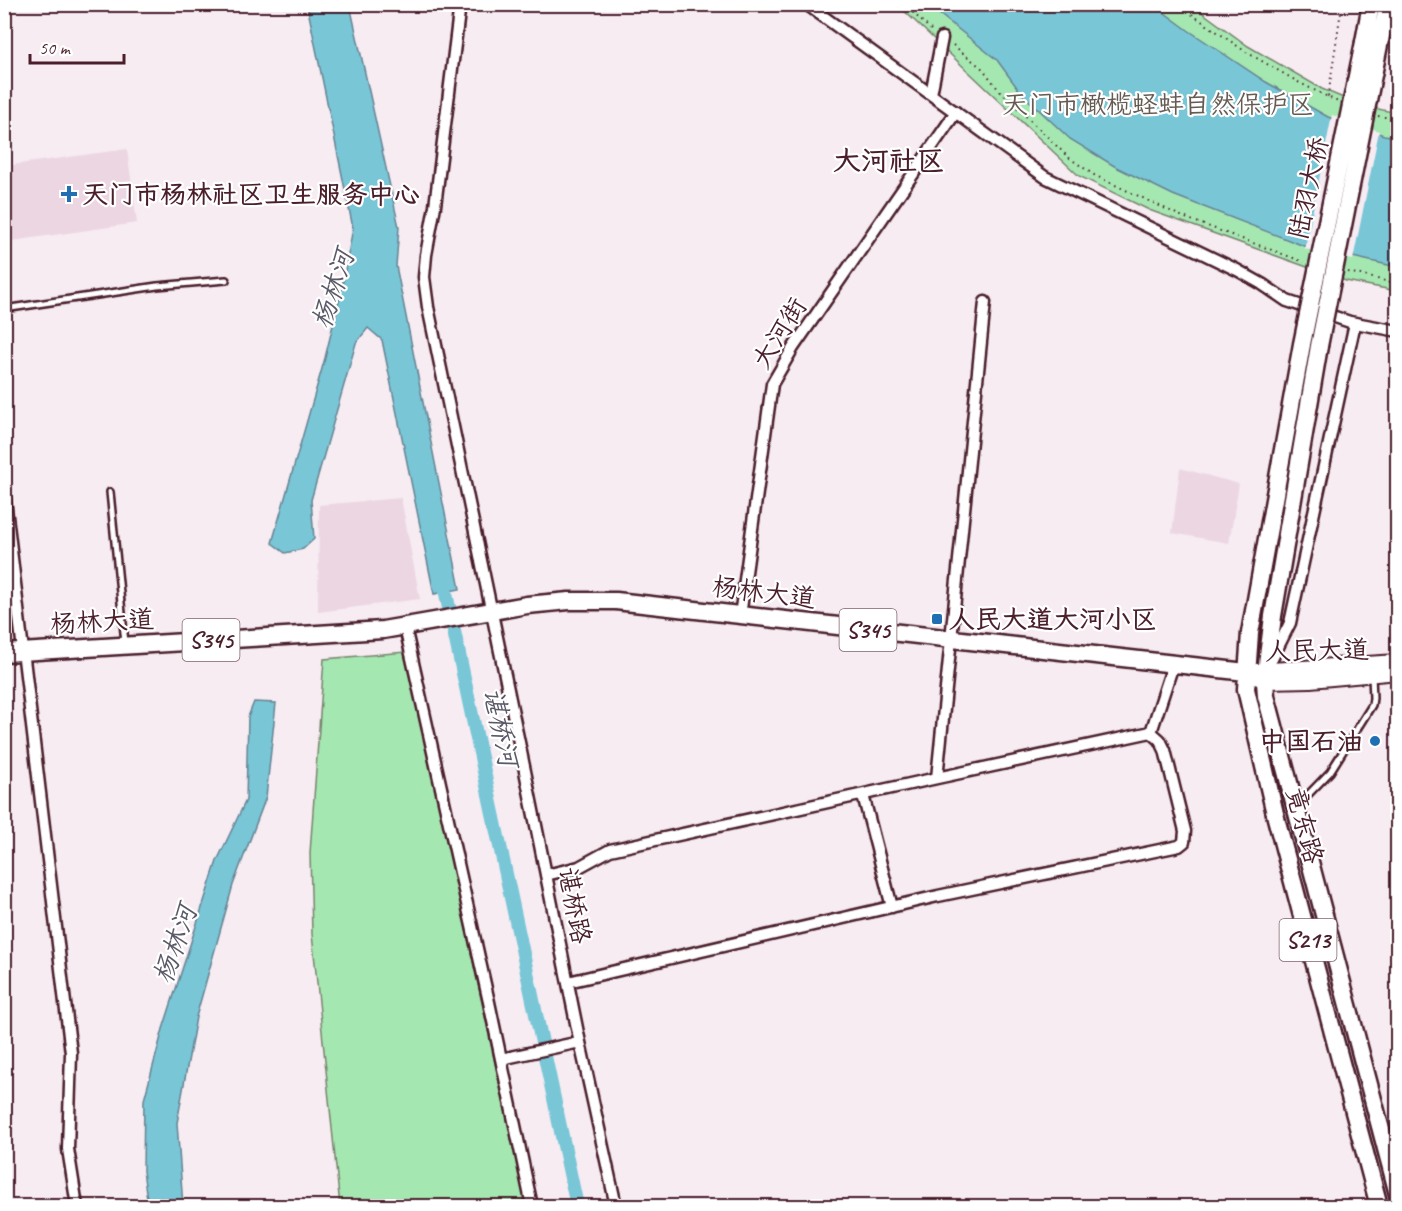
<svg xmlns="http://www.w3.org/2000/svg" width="1402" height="1211" font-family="Caveat,'LXGW WenKai TC',sans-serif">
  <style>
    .built { fill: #ecd6e2 }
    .green { fill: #a5e7b0; stroke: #78836e; stroke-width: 1.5 }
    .water { fill: #79c6d7; stroke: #668392; stroke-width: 1.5 }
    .pier { fill: #f6ecf2 }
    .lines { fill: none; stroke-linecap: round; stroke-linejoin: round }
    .canal { stroke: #79c6d7; stroke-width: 14 }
    .service-casing { stroke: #4a1f2b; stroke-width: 10 }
    .minor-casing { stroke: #4a1f2b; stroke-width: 15 }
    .secondary-casing { stroke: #4a1f2b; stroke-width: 18 }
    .primary-casing { stroke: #4a1f2b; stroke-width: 21 }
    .path { stroke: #4a1f2b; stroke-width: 2; stroke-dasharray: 1.5 4.5; stroke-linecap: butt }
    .service { stroke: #fff; stroke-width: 5 }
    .minor { stroke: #fff; stroke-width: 10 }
    .secondary { stroke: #fff; stroke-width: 14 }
    .primary { stroke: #fff; stroke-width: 16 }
    .primary-bridge-casing { stroke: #4a1f2b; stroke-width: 21; stroke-linecap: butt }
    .primary-bridge { stroke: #fff; stroke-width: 16 }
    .poi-dot { fill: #1f6fb2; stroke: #fff; stroke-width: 2 }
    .labels { text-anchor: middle; stroke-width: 4.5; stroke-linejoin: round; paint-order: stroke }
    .shield { fill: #fff; stroke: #80626b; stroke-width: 1.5 }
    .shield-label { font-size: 24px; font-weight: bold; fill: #4a1f2b }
    .park-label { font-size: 26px; fill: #655b53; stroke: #fff }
    .street-label { font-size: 26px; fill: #4a1f2b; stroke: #fff }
    .poi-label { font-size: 26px; font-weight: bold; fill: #4a1f2b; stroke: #fff; text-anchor: start }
    .water-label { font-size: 27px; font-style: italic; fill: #5a5967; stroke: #fff }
    .quarter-label { font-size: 28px; font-weight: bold; fill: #4a1f2b; stroke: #fff }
  </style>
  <rect width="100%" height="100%" fill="#f6ecf2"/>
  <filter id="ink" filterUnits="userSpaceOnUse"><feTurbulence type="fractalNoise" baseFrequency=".0167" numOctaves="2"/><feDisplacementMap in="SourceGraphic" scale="12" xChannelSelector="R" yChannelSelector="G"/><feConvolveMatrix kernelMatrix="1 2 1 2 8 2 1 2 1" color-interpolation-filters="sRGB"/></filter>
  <g filter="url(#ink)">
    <path class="built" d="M 127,149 L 137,223 L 5,242 L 5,166 Z
      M 1180,468 L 1239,484 L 1229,543 L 1172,533 Z
      M 401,498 L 420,599 L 318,612 L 319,505 Z"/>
    <path class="green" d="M 898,5 L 1192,5 L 1248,46 L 1322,89 L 1360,105 L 1397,113 L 1397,291 L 1346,281 L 1149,210 L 1079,176 Z
      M 406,652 L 526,1206 L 340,1206 L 312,934 L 310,853 L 324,659 Z"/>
    <path class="water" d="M 307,5 L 350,5 L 399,227 L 396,266 L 460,589 L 434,594 L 382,340 L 368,328 L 356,343 L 311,500 L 314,539 L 303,549 L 285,553 L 272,543 L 325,358 L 341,292 L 353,228 Z
      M 928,5 L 1154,5 L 1188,30 L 1266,82 L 1328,117 L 1384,135 L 1397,137 L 1397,267 L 1304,246 L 1173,195 L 1116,167 L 1070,139 L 1021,93 L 997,60 Z
      M 254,702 L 276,703 L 266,797 L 233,885 L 196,1017 L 177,1123 L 183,1206 L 148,1206 L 143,1171 L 144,1100 L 163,1029 L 217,861 L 246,800 L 248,717 Z"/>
    <path class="pier" d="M 1332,115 L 1379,131 L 1353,260 L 1305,249 Z"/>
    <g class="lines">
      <path class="canal" d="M 442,575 L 577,1206"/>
      <g class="service-casing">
        <path id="service" d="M 4,309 L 157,286 L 226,280
          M 110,492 L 125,643
          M 1299,804 L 1330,772 L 1372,705 L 1373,698 L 1372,676"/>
      </g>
      <g class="minor-casing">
        <path id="minor" d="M 460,4 L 435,206 L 426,255 L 424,277 L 428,307 L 525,771 L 578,1033 L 616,1206
          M 806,4 L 1045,177 L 1237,270 L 1262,284 L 1287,301 L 1350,322 L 1398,331
          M 931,94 L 942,38
          M 985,302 L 937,778 L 1151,732 L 1173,665
          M 4,491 L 71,1053 L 68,1149 L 77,1206
          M 740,616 L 772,384 L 793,348 L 956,112
          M 405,627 L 489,1002 L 532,1206
          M 1272,659 L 1290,623 L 1355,323
          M 863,795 L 892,907
          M 546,875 L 579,867 L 610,850 L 937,778
          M 568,982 L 938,896 L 1179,846 L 1184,842 L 1185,831 L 1165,750 L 1160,740 L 1151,732
          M 501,1059 L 580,1042"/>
      </g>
      <g class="secondary-casing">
        <path id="secondary" d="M 1257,671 L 1398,662
          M 1246,672 L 1265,681 L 1310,680 L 1398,672"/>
      </g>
      <g class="primary-casing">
        <path id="primary" d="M 1364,42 L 1371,4
          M 1379,45 L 1388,4
          M 1302,344 L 1250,633 L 1246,689 L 1276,818 L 1379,1206
          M 1319,346 L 1273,616 L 1265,681 L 1266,696 L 1398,1194
          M 4,653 L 383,630 L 527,605 L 569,601 L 616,601 L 1246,672"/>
      </g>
      <path class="path" d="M 904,4 L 933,32
        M 1177,4 L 1246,52 L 1298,82 L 1338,102
        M 953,45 L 983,69 L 998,89 L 1068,157 L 1094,175 L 1183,217 L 1304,262
        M 1328,97 L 1342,4
        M 1378,116 L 1398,119
        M 1348,272 L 1398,284"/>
      <use href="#service" class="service"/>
      <use href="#minor" class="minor"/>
      <use href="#secondary" class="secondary"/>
      <use href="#primary" class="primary"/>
      <g class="primary-bridge-casing">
        <path id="primary-bridge" d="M 1302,344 L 1364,42
          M 1319,346 L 1379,45"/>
      </g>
      <use href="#primary-bridge" class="primary-bridge"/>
    </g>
  </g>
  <g class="poi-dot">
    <path d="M66 185h6v6h6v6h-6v6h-6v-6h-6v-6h6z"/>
    <rect x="931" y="613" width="12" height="12" rx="3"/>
    <circle cx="1375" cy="741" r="6"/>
  </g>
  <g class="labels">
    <g class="shield">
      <rect x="839.5" y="609" width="57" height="42" rx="4.5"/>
      <rect x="182.5" y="619" width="57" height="42" rx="4.5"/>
      <rect x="1279.5" y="919" width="57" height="42" rx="4.5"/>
    </g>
    <g class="shield-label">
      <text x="868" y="638">S345</text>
      <text x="211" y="648">S345</text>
      <text x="1308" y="948">S213</text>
    </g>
    <g class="park-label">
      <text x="1158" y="113">天门市橄榄蛏蚌自然保护区</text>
    </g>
    <g class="street-label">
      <text transform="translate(1308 188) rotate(-78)" y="9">陆羽大桥</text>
      <text transform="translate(779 333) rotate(-58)" y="9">大河街</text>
      <text transform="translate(764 592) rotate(7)" y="9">杨林大道</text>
      <text transform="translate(102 621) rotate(-3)" y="9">杨林大道</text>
      <text transform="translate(1317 650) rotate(-1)" y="9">人民大道</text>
      <text transform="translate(1305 825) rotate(75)" y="9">竟东路</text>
      <text transform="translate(575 905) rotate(79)" y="9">谌桥路</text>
    </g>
    <g class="poi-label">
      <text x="82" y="203">天门市杨林社区卫生服务中心</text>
      <text x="949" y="628">人民大道大河小区</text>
      <text x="1363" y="750" text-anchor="end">中国石油</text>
    </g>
    <g class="water-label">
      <text transform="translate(333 289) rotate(-72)" y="9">杨林河</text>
      <text transform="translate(501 727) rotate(78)" y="9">谌桥河</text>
      <text transform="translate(175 944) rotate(-71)" y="9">杨林河</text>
    </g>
    <g class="quarter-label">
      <text x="889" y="170">大河社区</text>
    </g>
  </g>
  <rect width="1402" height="1211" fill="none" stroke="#fff" stroke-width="24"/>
  <rect x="12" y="12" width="1378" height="1187" fill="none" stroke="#4a1f2b" stroke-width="2" filter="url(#ink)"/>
  <path d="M30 54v9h94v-9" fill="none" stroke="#4a1f2b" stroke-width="3"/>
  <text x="39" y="54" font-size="18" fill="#4a1f2b" stroke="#ffffff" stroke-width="4.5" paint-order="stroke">50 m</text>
</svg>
